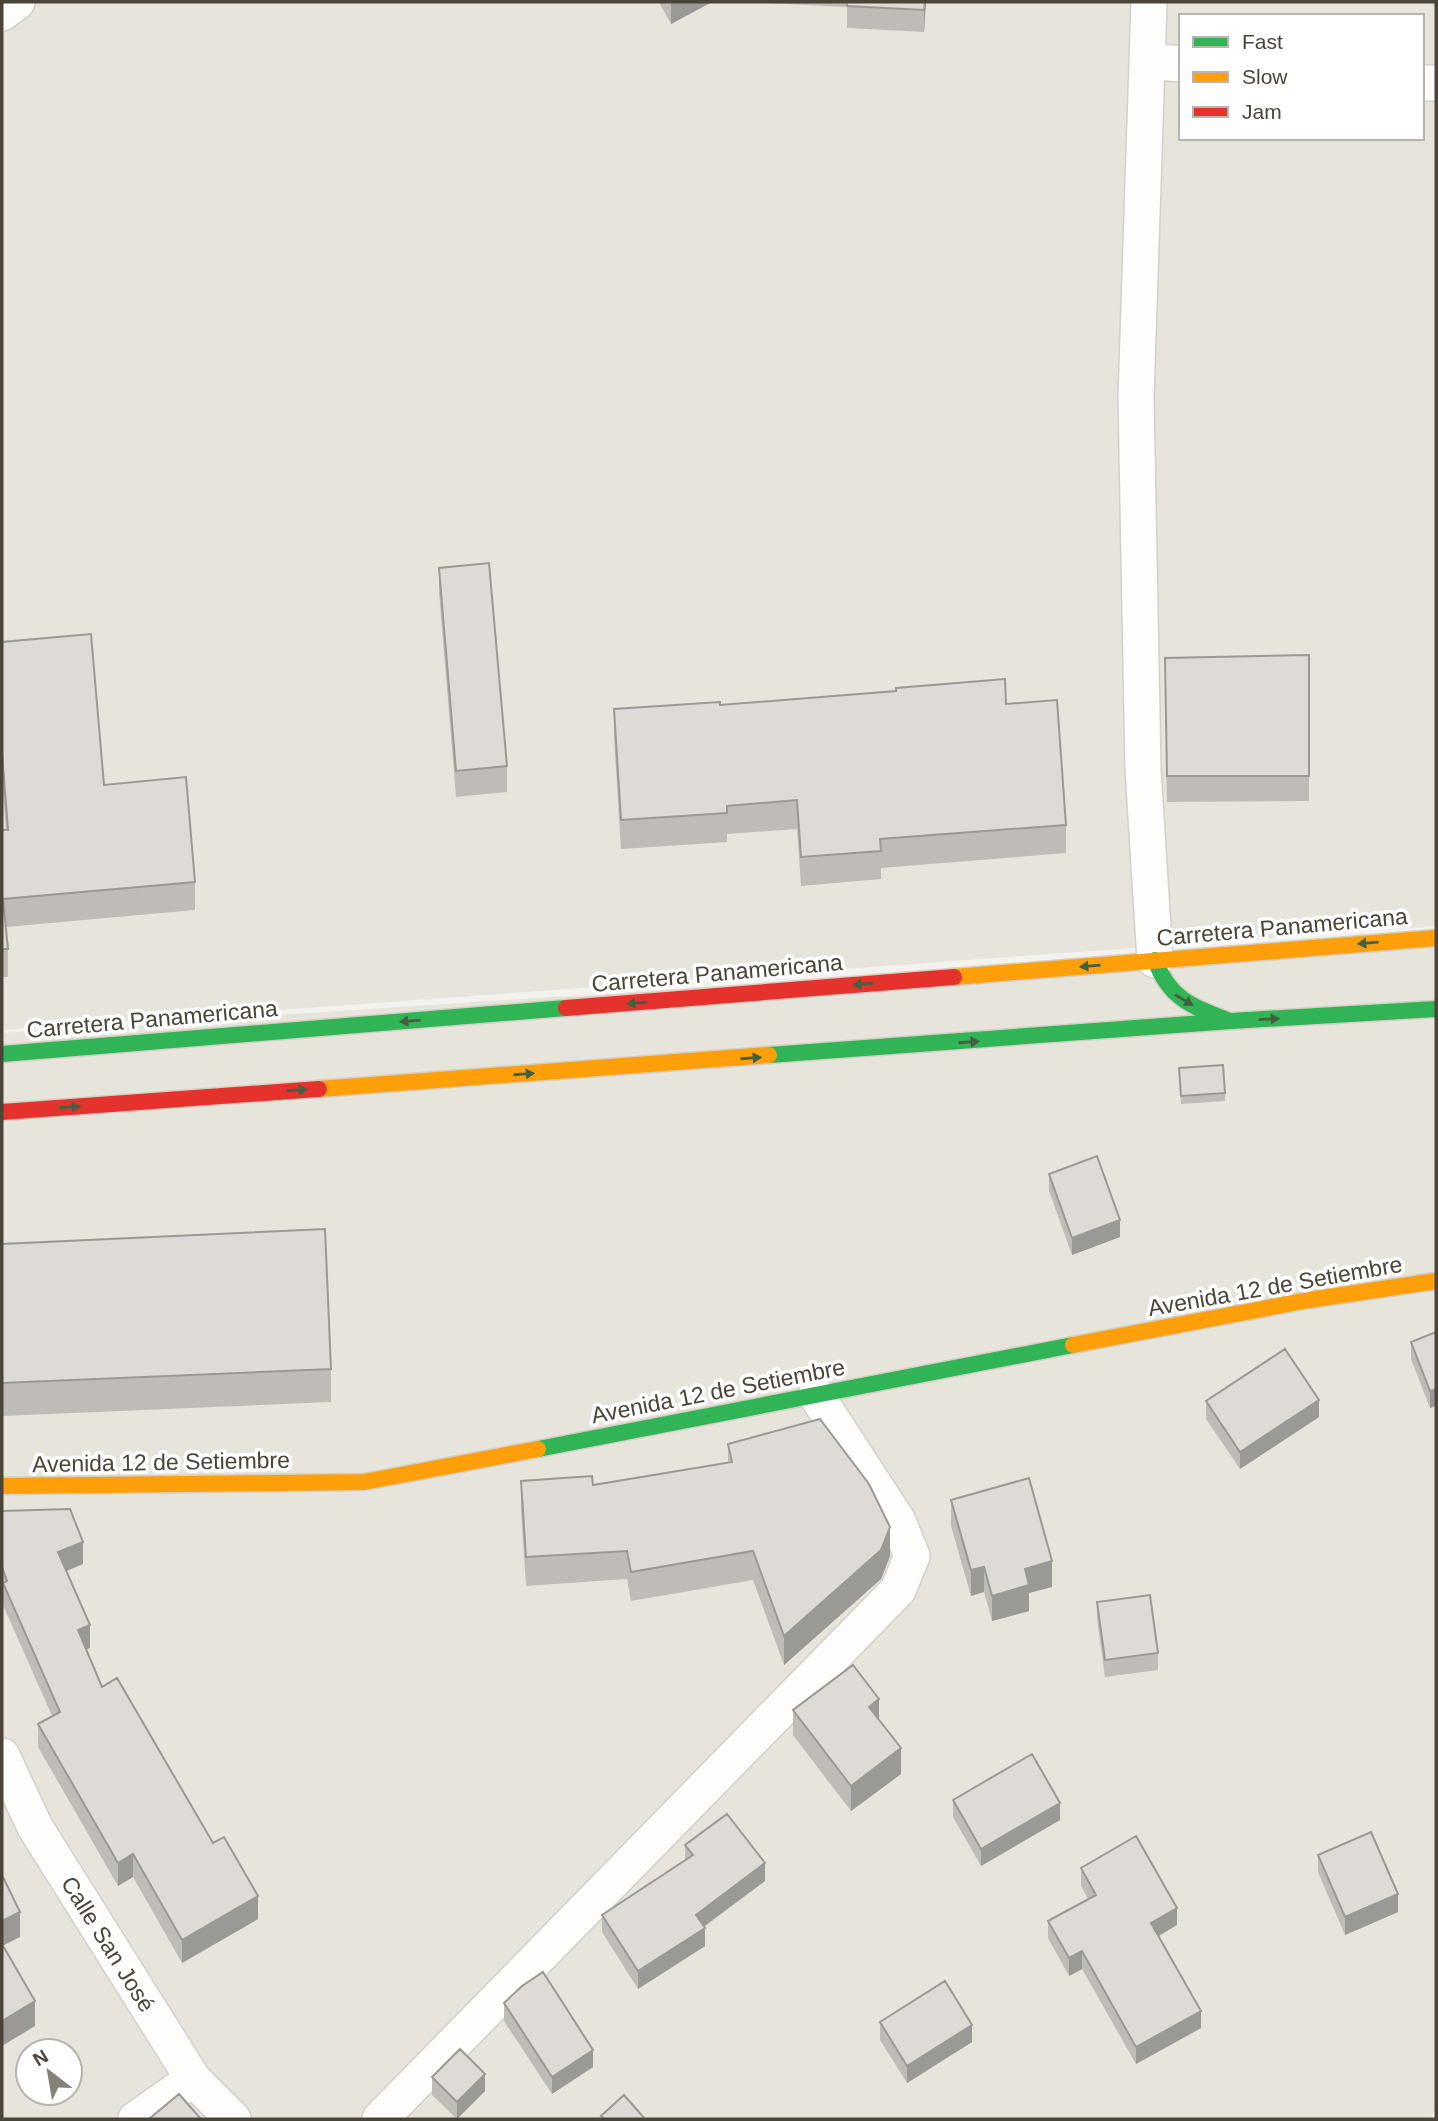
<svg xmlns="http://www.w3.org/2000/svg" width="1438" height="2121" font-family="Arial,sans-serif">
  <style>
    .residential { fill: #e7e4dc; fill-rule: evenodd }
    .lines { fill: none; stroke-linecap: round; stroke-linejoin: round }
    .street-casing { stroke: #d2d0cb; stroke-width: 38 }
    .fast-casing { stroke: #d3cfc5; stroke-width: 19 }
    .slow-casing { stroke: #d3cfc5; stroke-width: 19 }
    .jam-casing { stroke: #d3cfc5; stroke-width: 19 }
    .street { stroke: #fdfdfc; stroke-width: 35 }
    .fast { stroke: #30b455; stroke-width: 16 }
    .slow { stroke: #ff9f0a; stroke-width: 16 }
    .jam { stroke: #e5322d; stroke-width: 16 }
    .wall { fill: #bfbcb8 }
    .shaded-wall { fill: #9b9996 }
    .building { fill: #dedbd6; stroke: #9b9996; stroke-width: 2 }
    .oneway { fill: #446040 }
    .labels { text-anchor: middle; stroke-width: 7; stroke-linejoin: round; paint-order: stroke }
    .street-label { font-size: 23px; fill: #4b4439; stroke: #fff }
  </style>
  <rect width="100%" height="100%" fill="#f4f2ee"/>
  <path class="residential" d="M 2,2 L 1436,2 L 1436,926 L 2,1030 ZM 1181,16 L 1422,16 L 1422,138 L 1181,138 Z
    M 1436,935 L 1436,2106 L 1431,2119 L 2,2119 L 2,1033 L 1059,964 ZM 28,2051 L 70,2051 L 70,2093 L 28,2093 Z"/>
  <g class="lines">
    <g class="street-casing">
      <path id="street" d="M 1149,2 L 1136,397 L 1143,769 L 1155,960
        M 2,13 L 17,2
        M 1148,61 L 1181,64
        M 1422,83 L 1436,83
        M 2,1756 L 35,1827 L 193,2079 L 233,2119
        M 136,2119 L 193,2079
        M 380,2119 L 898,1590 L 912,1556 L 898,1521 L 816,1395"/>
    </g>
    <g class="fast-casing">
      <path id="fast" d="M 1155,960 C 1169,998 1191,1006 1227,1020
        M 2,1054 L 566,1008
        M 769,1055 L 1231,1021 L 1436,1009
        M 538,1449 L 1073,1345"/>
    </g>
    <g class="slow-casing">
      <path id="slow" d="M 954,977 L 1436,938
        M 319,1089 L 769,1055
        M 1073,1345 L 1309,1300 L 1436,1281
        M 2,1486 L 364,1482 L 538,1449"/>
    </g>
    <g class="jam-casing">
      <path id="jam" d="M 566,1008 L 954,977
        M 2,1112 L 319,1089"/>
    </g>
    <use href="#street" class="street"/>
    <use href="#fast" class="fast"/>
    <use href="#slow" class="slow"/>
    <use href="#jam" class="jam"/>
  </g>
  <path class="wall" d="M 659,2 L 712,2 L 671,24 Z
    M 745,2 L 926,2 L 924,32 L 847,28 L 847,7 Z
    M 439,568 L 507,766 L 507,792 L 456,797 L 439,593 Z
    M 2,642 L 104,785 L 195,882 L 195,910 L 6,927 L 8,949 L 8,977 L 2,977 L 2,830 L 6,830 L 2,781 Z
    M 1309,655 L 1309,801 L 1167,802 L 1165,683 Z
    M 1006,704 L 1066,825 L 1066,853 L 881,868 L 881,879 L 801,886 L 797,829 L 727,834 L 727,842 L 621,849 L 614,738 L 614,709 L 720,705 Z
    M 1179,1068 L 1225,1093 L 1225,1101 L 1181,1104 Z
    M 1049,1174 L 1120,1237 L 1072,1255 L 1049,1191 Z
    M 2,1244 L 331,1369 L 331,1402 L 2,1416 Z
    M 1436,1332 L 1430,1408 L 1411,1359 L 1411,1342 Z
    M 1206,1401 L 1319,1417 L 1240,1469 L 1206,1419 Z
    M 728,1444 L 890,1556 L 881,1579 L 784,1665 L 753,1580 L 631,1601 L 627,1579 L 526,1586 L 521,1510 L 521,1481 L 593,1485 L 728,1463 Z
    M 951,1500 L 1052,1587 L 1029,1593 L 1029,1611 L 992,1621 L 984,1592 L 971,1596 L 951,1526 Z
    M 2,1511 L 83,1564 L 67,1571 L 90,1648 L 86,1649 L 102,1687 L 258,1919 L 182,1963 L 133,1877 L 118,1886 L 38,1747 L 38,1724 L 52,1716 L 3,1605 L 3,1594 L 2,1590 Z
    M 1097,1602 L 1158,1653 L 1158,1670 L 1105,1677 L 1097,1619 Z
    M 793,1710 L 879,1720 L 901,1774 L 851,1811 L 793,1735 Z
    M 953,1800 L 1060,1820 L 981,1866 L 953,1817 Z
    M 685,1845 L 765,1881 L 704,1927 L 705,1946 L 638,1989 L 602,1932 L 602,1915 L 685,1861 Z
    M 1318,1855 L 1398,1912 L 1345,1935 L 1318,1872 Z
    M 1081,1868 L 1177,1925 L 1159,1936 L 1201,2028 L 1136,2064 L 1082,1969 L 1069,1976 L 1048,1938 L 1048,1921 L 1088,1899 L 1081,1886 Z
    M 504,2003 L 593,2067 L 552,2094 L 504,2021 Z
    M 880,2022 L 972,2042 L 907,2083 L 880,2040 Z
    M 432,2077 L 485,2091 L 457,2119 L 432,2095 Z"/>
  <path class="shaded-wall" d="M 671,2 L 712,2 L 671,24 Z
    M 925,2 L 926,2 L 924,32 L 924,10 Z
    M 1120,1220 L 1120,1237 L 1072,1255 L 1072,1238 Z
    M 1436,1389 L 1436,1406 L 1430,1408 L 1430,1391 Z
    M 1319,1400 L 1319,1417 L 1240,1469 L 1240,1452 Z
    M 890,1527 L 890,1556 L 881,1579 L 784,1665 L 784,1636 Z
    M 83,1542 L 83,1564 L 58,1574 L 58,1552 Z
    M 1052,1561 L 1052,1587 L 1029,1593 L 1029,1611 L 992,1621 L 992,1596 L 1025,1569 Z
    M 984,1567 L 984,1592 L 971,1596 L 971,1570 Z
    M 90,1625 L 90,1648 L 78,1653 L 78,1630 Z
    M 879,1699 L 879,1725 L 869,1707 Z
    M 901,1748 L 901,1774 L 851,1811 L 851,1786 Z
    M 1060,1803 L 1060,1820 L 981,1866 L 981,1849 Z
    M 133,1854 L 133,1877 L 118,1886 L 118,1863 Z
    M 765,1863 L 765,1881 L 696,1932 L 696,1915 Z
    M 1398,1894 L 1398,1912 L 1345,1935 L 1345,1917 Z
    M 258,1896 L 258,1919 L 182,1963 L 182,1940 Z
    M 1177,1908 L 1177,1925 L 1151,1940 L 1151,1923 Z
    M 20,1912 L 20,1937 L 2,1946 L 2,1921 Z
    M 705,1928 L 705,1946 L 638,1989 L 638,1971 Z
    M 1082,1951 L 1082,1969 L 1069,1976 L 1069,1958 Z
    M 35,2001 L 35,2026 L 2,2046 L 2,2021 Z
    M 1201,2011 L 1201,2028 L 1136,2064 L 1136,2047 Z
    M 972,2025 L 972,2042 L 907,2083 L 907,2066 Z
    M 593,2050 L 593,2067 L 552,2094 L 552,2077 Z
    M 485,2074 L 485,2091 L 457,2119 L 457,2102 Z"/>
  <path class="building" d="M 847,2 L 925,2 L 924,10 L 847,6 Z
    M 489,563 L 507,766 L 456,771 L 439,568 Z
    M 91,634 L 104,785 L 186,777 L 195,882 L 3,899 L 8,949 L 2,949 L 2,830 L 8,830 L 2,753 L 2,642 Z
    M 1309,655 L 1309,776 L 1167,776 L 1165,658 Z
    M 1005,679 L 1006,704 L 1057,700 L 1066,825 L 880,839 L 881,851 L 801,857 L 797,800 L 727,806 L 727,813 L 621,820 L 614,709 L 720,702 L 720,705 L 896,691 L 896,688 Z
    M 1223,1065 L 1225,1093 L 1181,1096 L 1179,1068 Z
    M 1097,1156 L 1120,1220 L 1072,1238 L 1049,1174 Z
    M 325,1229 L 331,1369 L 2,1383 L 2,1244 Z
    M 1436,1332 L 1436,1389 L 1430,1391 L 1411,1342 Z
    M 1285,1349 L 1319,1400 L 1240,1452 L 1206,1401 Z
    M 820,1419 L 869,1484 L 890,1527 L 881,1550 L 784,1636 L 753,1551 L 631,1572 L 627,1551 L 526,1557 L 521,1481 L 592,1476 L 593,1485 L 732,1462 L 728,1444 Z
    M 1029,1478 L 1052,1561 L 1025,1569 L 1029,1585 L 992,1596 L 984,1567 L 971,1570 L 951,1500 Z
    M 70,1509 L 83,1542 L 58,1552 L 90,1625 L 78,1630 L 102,1687 L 117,1678 L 213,1843 L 224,1837 L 258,1896 L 182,1940 L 133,1854 L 118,1863 L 38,1724 L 60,1712 L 3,1583 L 7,1581 L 2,1567 L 2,1511 Z
    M 1150,1595 L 1158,1653 L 1105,1660 L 1097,1602 Z
    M 853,1665 L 879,1699 L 869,1707 L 901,1748 L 851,1786 L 793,1710 Z
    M 1032,1754 L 1060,1803 L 981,1849 L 953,1800 Z
    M 727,1814 L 765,1863 L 696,1915 L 705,1928 L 638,1971 L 602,1915 L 693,1855 L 685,1845 Z
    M 1371,1832 L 1398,1894 L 1345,1917 L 1318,1855 Z
    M 1136,1836 L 1177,1908 L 1151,1923 L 1201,2011 L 1136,2047 L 1082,1951 L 1069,1958 L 1048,1921 L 1096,1895 L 1081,1868 Z
    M 2,1875 L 20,1912 L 2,1921 Z
    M 2,1944 L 35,2001 L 2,2021 Z
    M 543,1972 L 593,2050 L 552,2077 L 504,2003 L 522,1986 Z
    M 945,1981 L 972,2025 L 907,2066 L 880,2022 Z
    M 460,2049 L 485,2074 L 457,2102 L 432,2077 Z
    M 179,2094 L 201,2119 L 149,2119 Z
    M 624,2095 L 645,2119 L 604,2119 L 601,2116 Z"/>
  <defs><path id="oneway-solid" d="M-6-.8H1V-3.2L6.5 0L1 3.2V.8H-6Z" transform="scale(1.75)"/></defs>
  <g class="oneway">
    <use href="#oneway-solid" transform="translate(1368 943) rotate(175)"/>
    <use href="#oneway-solid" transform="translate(1090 966) rotate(175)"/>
    <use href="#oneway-solid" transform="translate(863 984) rotate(175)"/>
    <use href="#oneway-solid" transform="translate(1184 1000) rotate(31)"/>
    <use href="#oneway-solid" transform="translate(637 1003) rotate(175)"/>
    <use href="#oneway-solid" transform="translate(1269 1019) rotate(-3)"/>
    <use href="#oneway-solid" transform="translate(410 1021) rotate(175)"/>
    <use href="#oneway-solid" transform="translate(969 1042) rotate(-4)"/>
    <use href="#oneway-solid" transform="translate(751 1058) rotate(-4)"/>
    <use href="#oneway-solid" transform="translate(524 1074) rotate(-4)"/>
    <use href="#oneway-solid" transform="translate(297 1090) rotate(-4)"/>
    <use href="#oneway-solid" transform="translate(70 1107) rotate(-4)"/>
  </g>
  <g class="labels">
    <g class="street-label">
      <text transform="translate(1282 927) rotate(-5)" y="8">Carretera Panamericana</text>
      <text transform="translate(717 973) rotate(-5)" y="8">Carretera Panamericana</text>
      <text transform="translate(152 1019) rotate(-5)" y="8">Carretera Panamericana</text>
      <text transform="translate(1275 1286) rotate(-10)" y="8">Avenida 12 de Setiembre</text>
      <text transform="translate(718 1391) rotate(-11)" y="8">Avenida 12 de Setiembre</text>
      <text transform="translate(161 1462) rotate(-1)" y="8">Avenida 12 de Setiembre</text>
      <text transform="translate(108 1944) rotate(58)" y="8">Calle San José</text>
    </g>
  </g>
  <rect width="1438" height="2121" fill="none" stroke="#4b4439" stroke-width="7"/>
  <rect x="1179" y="14" width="245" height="126" fill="#ffffff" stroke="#b7b4b0" stroke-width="2"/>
  <rect x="1193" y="37" width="35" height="10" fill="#30b455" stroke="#b7b4b0" stroke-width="2"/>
  <text x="1242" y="49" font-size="21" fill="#4b4439">Fast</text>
  <rect x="1193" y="72" width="35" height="10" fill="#ff9f0a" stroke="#b7b4b0" stroke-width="2"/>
  <text x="1242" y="84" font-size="21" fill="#4b4439">Slow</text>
  <rect x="1193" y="107" width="35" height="10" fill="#e5322d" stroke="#b7b4b0" stroke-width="2"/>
  <text x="1242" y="119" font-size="21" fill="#4b4439">Jam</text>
  <g transform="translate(49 2072) rotate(329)"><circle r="33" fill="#ffffff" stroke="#b7b4b0" stroke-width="2"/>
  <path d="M0-5L12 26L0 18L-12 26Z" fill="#868178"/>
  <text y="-10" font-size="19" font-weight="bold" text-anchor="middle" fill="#4b4439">N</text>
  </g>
</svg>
